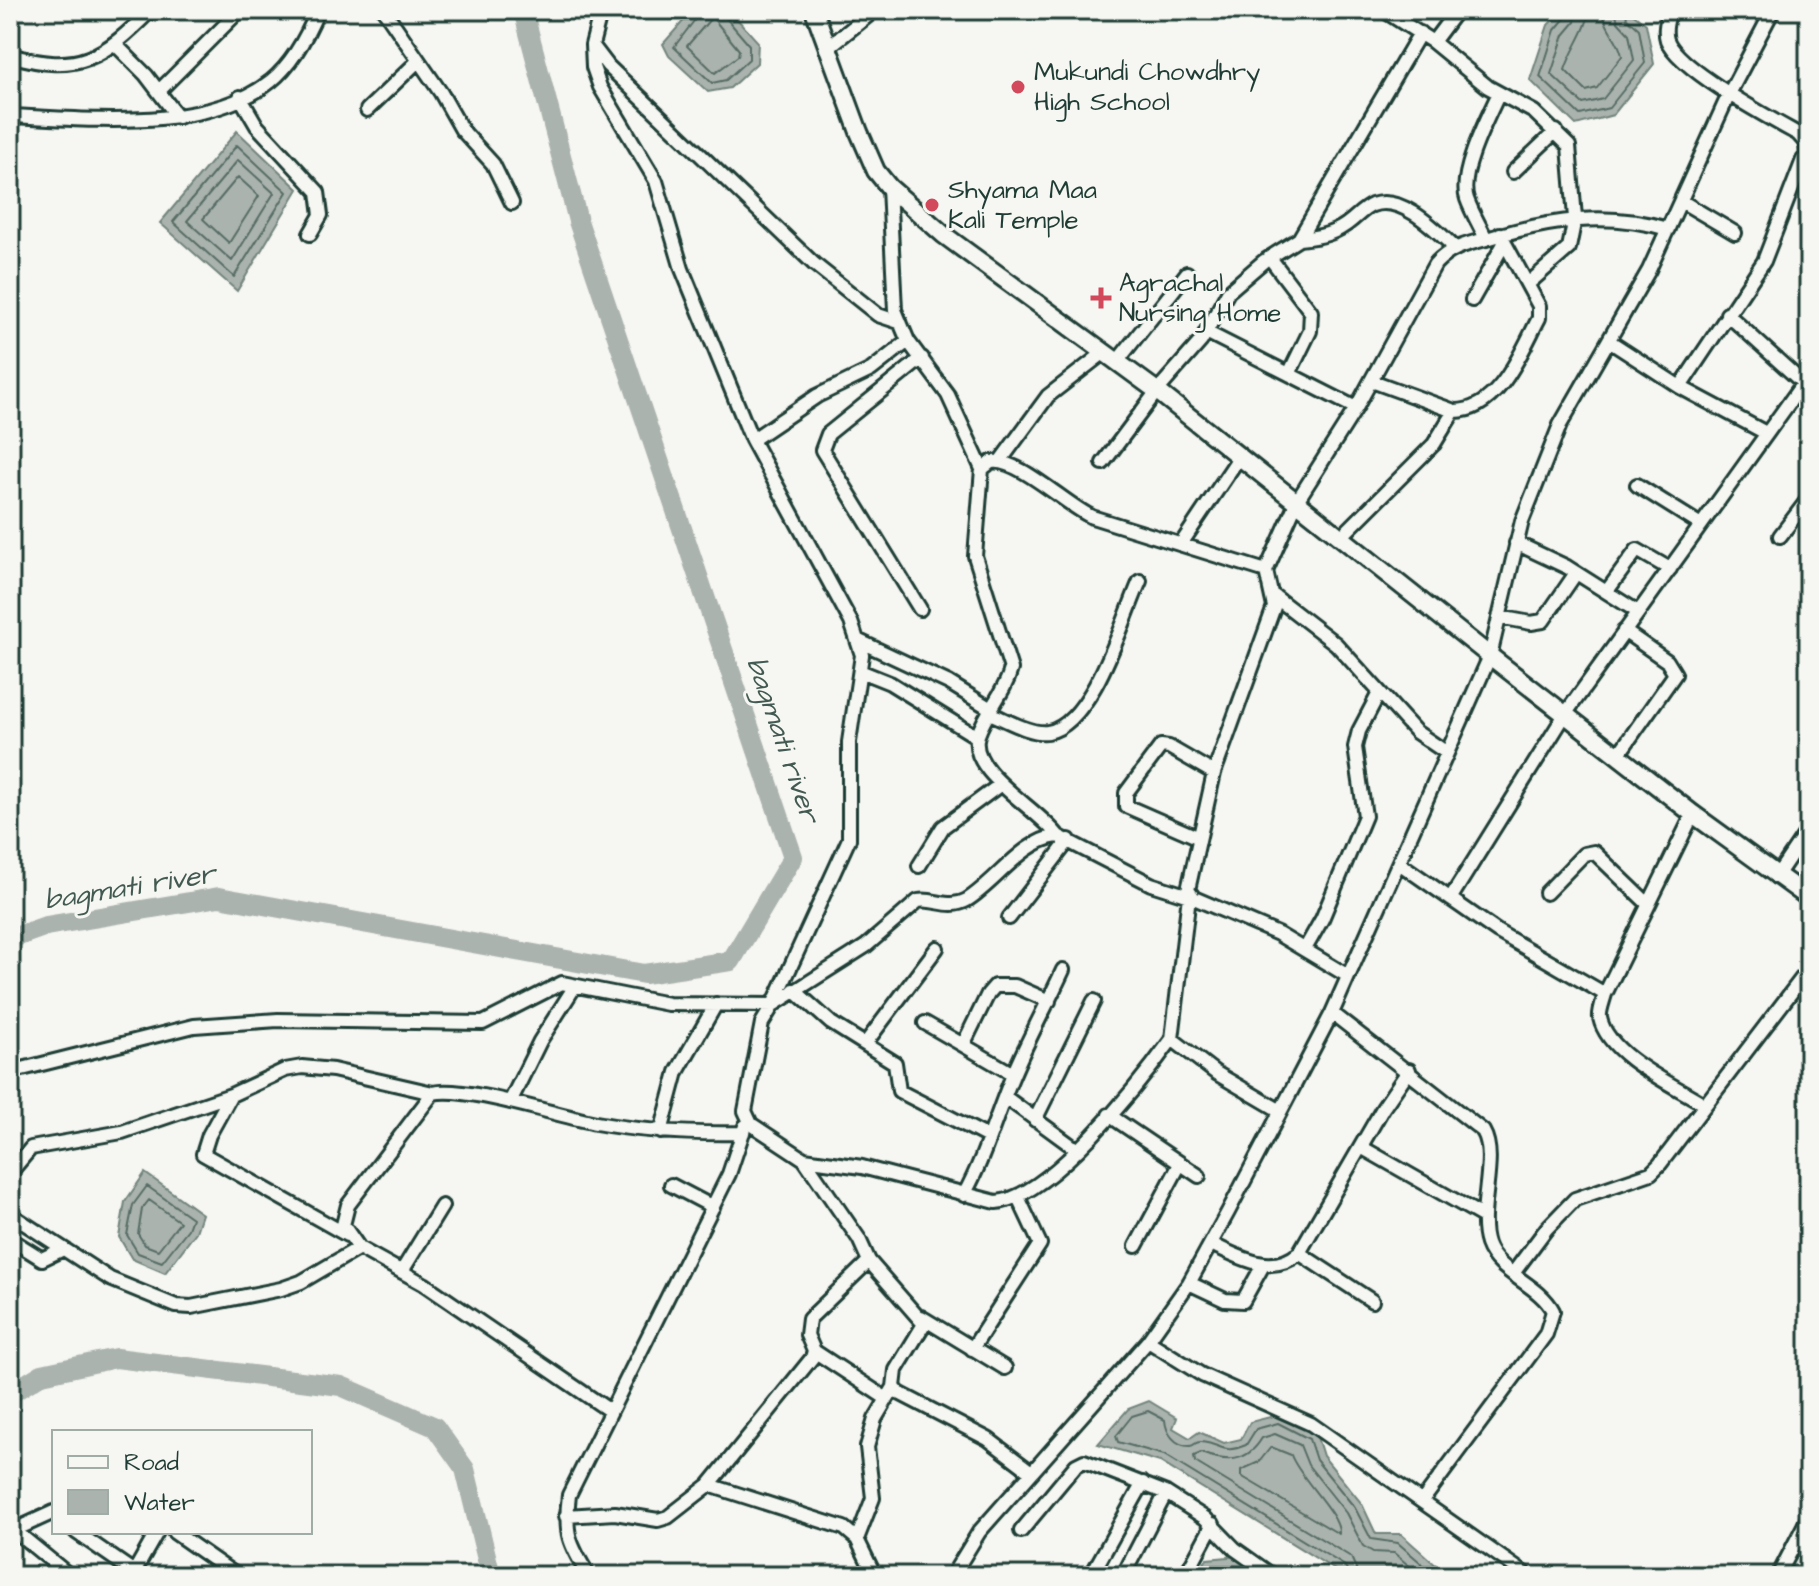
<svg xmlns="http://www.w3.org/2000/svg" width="1819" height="1586" font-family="'Architects Daughter',sans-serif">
	<rect width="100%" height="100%" fill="#f6f6f2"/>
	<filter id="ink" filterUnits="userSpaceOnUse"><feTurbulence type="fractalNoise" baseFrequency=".0125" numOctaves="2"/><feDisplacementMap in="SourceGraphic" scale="16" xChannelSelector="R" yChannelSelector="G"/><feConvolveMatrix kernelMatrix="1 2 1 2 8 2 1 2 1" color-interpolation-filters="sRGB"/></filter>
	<g filter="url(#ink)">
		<path fill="#e6e8e4" d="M 1809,1531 L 1809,1576 L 1786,1576 Z"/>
		<path fill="#aab3ae" stroke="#72847d" stroke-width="2" d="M 693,10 L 729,10 L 758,42 L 757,63 L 730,88 L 708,92 L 669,56 L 663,44 Z
			M 1562,10 L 1629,10 L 1646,24 L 1654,64 L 1613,115 L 1576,125 L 1530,80 L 1548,25 Z
			M 237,131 L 298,189 L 237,291 L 160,223 Z
			M 145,1173 L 202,1214 L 196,1232 L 165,1273 L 132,1259 L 119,1237 L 125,1202 Z
			M 1149,1401 L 1177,1418 L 1173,1428 L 1190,1438 L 1199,1432 L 1224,1443 L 1241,1439 L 1250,1422 L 1278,1415 L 1316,1434 L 1323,1456 L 1362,1504 L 1376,1534 L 1401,1534 L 1448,1576 L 1345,1576 L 1160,1462 L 1098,1444 L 1128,1409 Z
			M 1239,1556 L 1267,1576 L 1196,1576 L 1207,1559 Z"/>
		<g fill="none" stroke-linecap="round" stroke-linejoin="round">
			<path stroke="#576c65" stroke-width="2" d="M 699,10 L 697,17 L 674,47 L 712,83 L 726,80 L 749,59 L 749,45 L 726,18 L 724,10
				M 1567,10 L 1566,17 L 1555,30 L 1540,77 L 1580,115 L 1609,108 L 1645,63 L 1639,29 L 1627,18 L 1625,10
				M 1577,10 L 1575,22 L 1564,35 L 1551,74 L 1583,104 L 1603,99 L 1634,60 L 1629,34 L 1618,22 L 1615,10
				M 1589,10 C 1589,27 1571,50 1565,70 L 1586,91 L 1597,88 L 1622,56 C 1619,38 1604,29 1603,10
				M 712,17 L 739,50 L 738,56 L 715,73 L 687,46 Z
				M 237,145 L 287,192 L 234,277 L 173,222 Z
				M 238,160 L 274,193 L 232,261 L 187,221 Z
				M 238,177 L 259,196 L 229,243 L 203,219 Z
				M 147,1186 L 192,1218 L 188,1229 L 162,1262 L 138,1253 L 127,1235 L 133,1205 Z
				M 149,1200 L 180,1222 L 158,1250 L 145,1245 L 138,1234 L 142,1209 Z
				M 1271,1447 L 1291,1455 C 1299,1478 1341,1515 1339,1534 L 1241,1476 L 1241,1470 L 1259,1462 Z
				M 1349,1576 L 1345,1566 L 1164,1455 L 1118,1442 L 1116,1436 L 1132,1416 L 1148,1411 L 1165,1420 C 1166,1433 1175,1446 1190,1446 C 1196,1445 1195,1441 1202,1442 C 1222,1444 1222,1455 1246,1445 L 1256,1429 L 1278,1423 L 1309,1439 L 1316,1460 L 1355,1508 L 1371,1539 L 1398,1543 L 1436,1576
				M 1359,1576 L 1351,1557 L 1195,1462 L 1194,1456 L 1201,1453 C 1227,1463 1247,1463 1262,1438 L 1275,1434 L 1300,1445 L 1308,1465 L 1346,1513 L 1363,1546 L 1373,1552 L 1394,1553 L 1421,1576"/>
			<path stroke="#aab3ae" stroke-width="20" d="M 10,939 L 46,926 L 219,897 L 644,974 L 731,961 L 793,857 L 578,221 L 523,10
				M 10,1394 L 42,1374 L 116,1358 L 341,1386 L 435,1427 L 465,1469 L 491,1576"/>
			<defs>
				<path id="minor" d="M 384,10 L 441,93 L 462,130 L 493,164 L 512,203
					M 601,10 L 592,45 L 608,66 L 814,264 L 878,315 L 899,322
					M 1383,10 L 1433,42 L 1488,87 L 1534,112 L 1569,146 L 1575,218 L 1569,248 L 1529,283
					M 1670,10 C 1667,20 1664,30 1667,40 C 1678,69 1769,118 1798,134 L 1806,143 L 1808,155
					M 1433,42 L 1457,10
					M 115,44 L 146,75 L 178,117
					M 826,49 L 875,10
					M 10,55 C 79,75 103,58 151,10
					M 160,90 L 240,10
					M 240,97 L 257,126 L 318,192 L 321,215 L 310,234
					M 367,110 L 418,61
					M 10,116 C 88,119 206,133 271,81 C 292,64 308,34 318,10
					M 1513,172 L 1556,131
					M 889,187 L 895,310 L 908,341 L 948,395 L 982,469 L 975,556 L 1011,669 C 1005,693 986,711 978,735 C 966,771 1038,808 1058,836
					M 1681,201 L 1735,233
					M 1299,239 C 1320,237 1336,234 1352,220 C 1358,215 1365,208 1372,205 C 1402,194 1436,230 1454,247
					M 1486,239 C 1480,226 1472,213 1467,199 C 1458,174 1488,117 1499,93
					M 1270,258 L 1311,312 L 1310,331 L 1289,374
					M 1472,300 L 1505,242
					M 1727,314 L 1803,383
					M 1206,332 L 1356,408
					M 1609,341 L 1680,387 L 1766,433
					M 1116,363 L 1187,273
					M 1372,381 L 1454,411 C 1499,412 1522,350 1539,318 L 1539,306 L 1500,234
					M 1680,387 L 1764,261 L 1803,160 L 1809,155
					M 752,440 L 817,396 L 871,370 L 908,341
					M 1001,460 L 1048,396 L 1102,354
					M 1103,463 L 1157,391 L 1201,341 L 1228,292 L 1264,261 L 1299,239 L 1420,33
					M 982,469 L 991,462 C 1017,457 1066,505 1092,517 L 1266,571
					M 1637,485 L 1701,525
					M 1342,536 L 1434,444 L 1454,411
					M 1780,536 L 1809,498
					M 1516,543 L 1567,567 L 1638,612
					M 1181,544 L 1240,456
					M 1607,591 L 1637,550 L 1670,569
					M 1274,596 L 1336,644 L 1416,732 L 1447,753
					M 920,609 L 822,450 L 828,434 L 922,358
					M 1499,617 L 1531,623 L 1543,621 L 1576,573
					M 859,641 L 949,683 L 991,709
					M 860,671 L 890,683 L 977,737
					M 989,713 C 1005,719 1031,735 1048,732 C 1093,724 1123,619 1140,581
					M 1618,755 L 1675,674 L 1667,661 L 1624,631
					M 1693,814 L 1605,994 C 1603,1002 1599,1011 1600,1018 C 1608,1056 1674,1085 1704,1104
					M 1197,837 L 1126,806 L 1126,793 L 1161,746 L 1169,747 L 1214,773
					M 1399,863 L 1498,932 L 1605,994
					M 919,866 L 943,827 L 1001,784
					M 1776,877 L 1809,828
					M 1546,893 L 1584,854 L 1594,852 L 1647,903
					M 1450,899 L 1566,713 L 1809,375
					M 1009,918 L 1069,840
					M 1305,949 L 1322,919 L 1365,816 L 1355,747 L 1359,731 L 1379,693
					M 1348,976 L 1278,934 L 1194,898 L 1188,890 L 1214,773 L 1274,607 L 1266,571 L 1297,501 L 1356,408 L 1435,264 C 1451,247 1467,244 1490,238 C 1550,220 1607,211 1668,229
					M 794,990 L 831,1023 L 895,1063 L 899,1091 L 988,1137
					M 1332,1013 L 1483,1131 C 1499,1158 1476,1211 1487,1244 C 1497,1273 1539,1284 1553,1311 L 1546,1334 L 1423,1500
					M 925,1023 L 1013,1074
					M 1172,1039 C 1141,1082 1049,1199 996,1202 L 862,1167 L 804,1159 L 751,1124 L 745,1111 L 762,1023 L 773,1005 L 866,946 L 918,901 C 935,898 949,910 967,900 C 996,882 1023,840 1058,836 L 1151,884 L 1189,896 L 1172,1039 L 1216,1073 L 1279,1110
					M 865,1044 L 937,948
					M 963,1045 L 988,994 L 995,986 L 1015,986 L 1049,1001
					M 10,1072 L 194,1026 L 278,1020 L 483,1023 L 562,983 L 668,1004 L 773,1005 L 849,839 L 849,742 L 862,655 L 851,622 L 752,440 L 682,269 L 656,181 L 600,87 L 593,67 L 592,45
					M 231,1095 L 209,1135 L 203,1154 L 347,1235
					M 1005,1097 L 1076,1149
					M 510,1102 L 540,1041 L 575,986
					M 1109,1115 L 1199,1176
					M 1035,1120 L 1094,1001
					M 661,1132 L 677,1072 L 716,1004
					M 1361,1147 L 1484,1217
					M 804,1159 L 859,1239 L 869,1261 L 924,1324 L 896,1370 L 894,1387 L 899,1393 L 988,1439 L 1030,1471
					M 10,1173 L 31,1148 L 122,1132 L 231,1095 L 285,1070 L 302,1067 L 333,1070 L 433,1093
					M 671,1185 L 713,1207
					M 964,1195 C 985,1157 996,1115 1013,1075 C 1028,1039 1047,1005 1063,970
					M 10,1214 L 110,1279 L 176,1306 L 191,1307 L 281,1289 L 301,1282 L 359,1248 L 424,1284 L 610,1411
					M 10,1239 L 42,1259 L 61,1250
					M 1211,1244 C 1240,1257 1271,1277 1299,1253 L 1383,1108 L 1409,1070
					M 1136,1246 L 1180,1164
					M 359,1248 L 343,1225 L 348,1205 L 433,1093 C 464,1085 559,1116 596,1123 C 645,1132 693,1134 743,1133
					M 1299,1253 L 1372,1301
					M 402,1271 L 442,1206
					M 1514,1272 L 1547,1228 L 1575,1199 L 1651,1173 L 1660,1164 L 1809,969
					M 1189,1283 L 1225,1300 L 1243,1301 L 1262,1267
					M 921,1317 L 1005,1368
					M 1148,1341 L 1202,1375 L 1311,1424 L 1528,1576
					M 972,1349 L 1040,1244 L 1018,1197
					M 814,1351 L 887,1399
					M 709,1485 L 844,1528 L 857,1539 L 875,1576
					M 566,1516 L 615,1513 L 658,1520 L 668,1517 L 709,1485 L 812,1358 L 814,1351 L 807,1335 L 809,1319 L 869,1261
					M 15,1531 L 70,1576
					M 1021,1531 L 1076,1465 L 1084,1461 L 1166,1493 L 1205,1518 L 1235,1549 L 1273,1576
					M 10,1532 L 54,1512
					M 76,1532 L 134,1572
					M 174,1532 L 237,1576
					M 857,1539 L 873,1498 L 867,1447 L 875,1419 L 894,1387
					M 1092,1574 L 1143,1483
					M 132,1576 L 157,1532
					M 589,1576 C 569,1544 564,1533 569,1495 L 729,1174 L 745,1126
					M 952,1576 L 979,1532 L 1148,1341 L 1189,1283 L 1228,1212 L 1332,1013 L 1490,656 L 1522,521 L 1560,425 L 1649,270 L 1730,92 L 1773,10
					M 1123,1576 L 1166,1493
					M 1185,1576 L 1213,1524
					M 1778,1576 L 1809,1516"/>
				<path id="major" d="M 814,10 L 859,132 L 876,171 L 889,187 L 944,235 L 1157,391 L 1490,656 L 1693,814 L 1809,898"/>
			</defs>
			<use href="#minor" stroke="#1f3d34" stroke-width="18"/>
			<use href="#major" stroke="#1f3d34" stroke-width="22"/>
			<use href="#minor" stroke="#f6f6f2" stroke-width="12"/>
			<use href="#major" stroke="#f6f6f2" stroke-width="16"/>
		</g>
	</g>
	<g fill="#d1495b" stroke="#f6f6f2" stroke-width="3">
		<circle cx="1018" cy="87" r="8"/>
		<circle cx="932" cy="205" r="8"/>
		<path d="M1097 286h8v8h8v8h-8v8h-8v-8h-8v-8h8z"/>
	</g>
	<g text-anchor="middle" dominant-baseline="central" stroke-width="6" stroke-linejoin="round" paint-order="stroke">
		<g font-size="26" fill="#1f3d34" stroke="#f6f6f2" text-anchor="start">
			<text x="1034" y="72">Mukundi Chowdhry<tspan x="1034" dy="30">High School</tspan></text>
			<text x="948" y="190">Shyama Maa<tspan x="948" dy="30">Kali Temple</tspan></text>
			<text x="1119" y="283">Agrachal<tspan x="1119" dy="30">Nursing Home</tspan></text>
		</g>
		<g font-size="28" font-style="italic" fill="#425a52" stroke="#f6f6f2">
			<text transform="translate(783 740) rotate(71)">bagmati river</text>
			<text transform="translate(130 887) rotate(-9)">bagmati river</text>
		</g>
	</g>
	<rect width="1819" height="1586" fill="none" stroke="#f6f6f2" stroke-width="40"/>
	<rect x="20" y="20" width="1779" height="1546" fill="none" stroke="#1f3d34" stroke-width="3" filter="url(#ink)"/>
	<rect x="52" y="1430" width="260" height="104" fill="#f6f6f2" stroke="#a0aca6" stroke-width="2"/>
	<rect x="68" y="1456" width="40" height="12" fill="#f6f6f2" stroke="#a0aca6" stroke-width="2"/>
	<text x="124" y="1470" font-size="24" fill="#1f3d34">Road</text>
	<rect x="68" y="1490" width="40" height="24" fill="#aab3ae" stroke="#a0aca6" stroke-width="2"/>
	<text x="124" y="1510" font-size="24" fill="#1f3d34">Water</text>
</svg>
